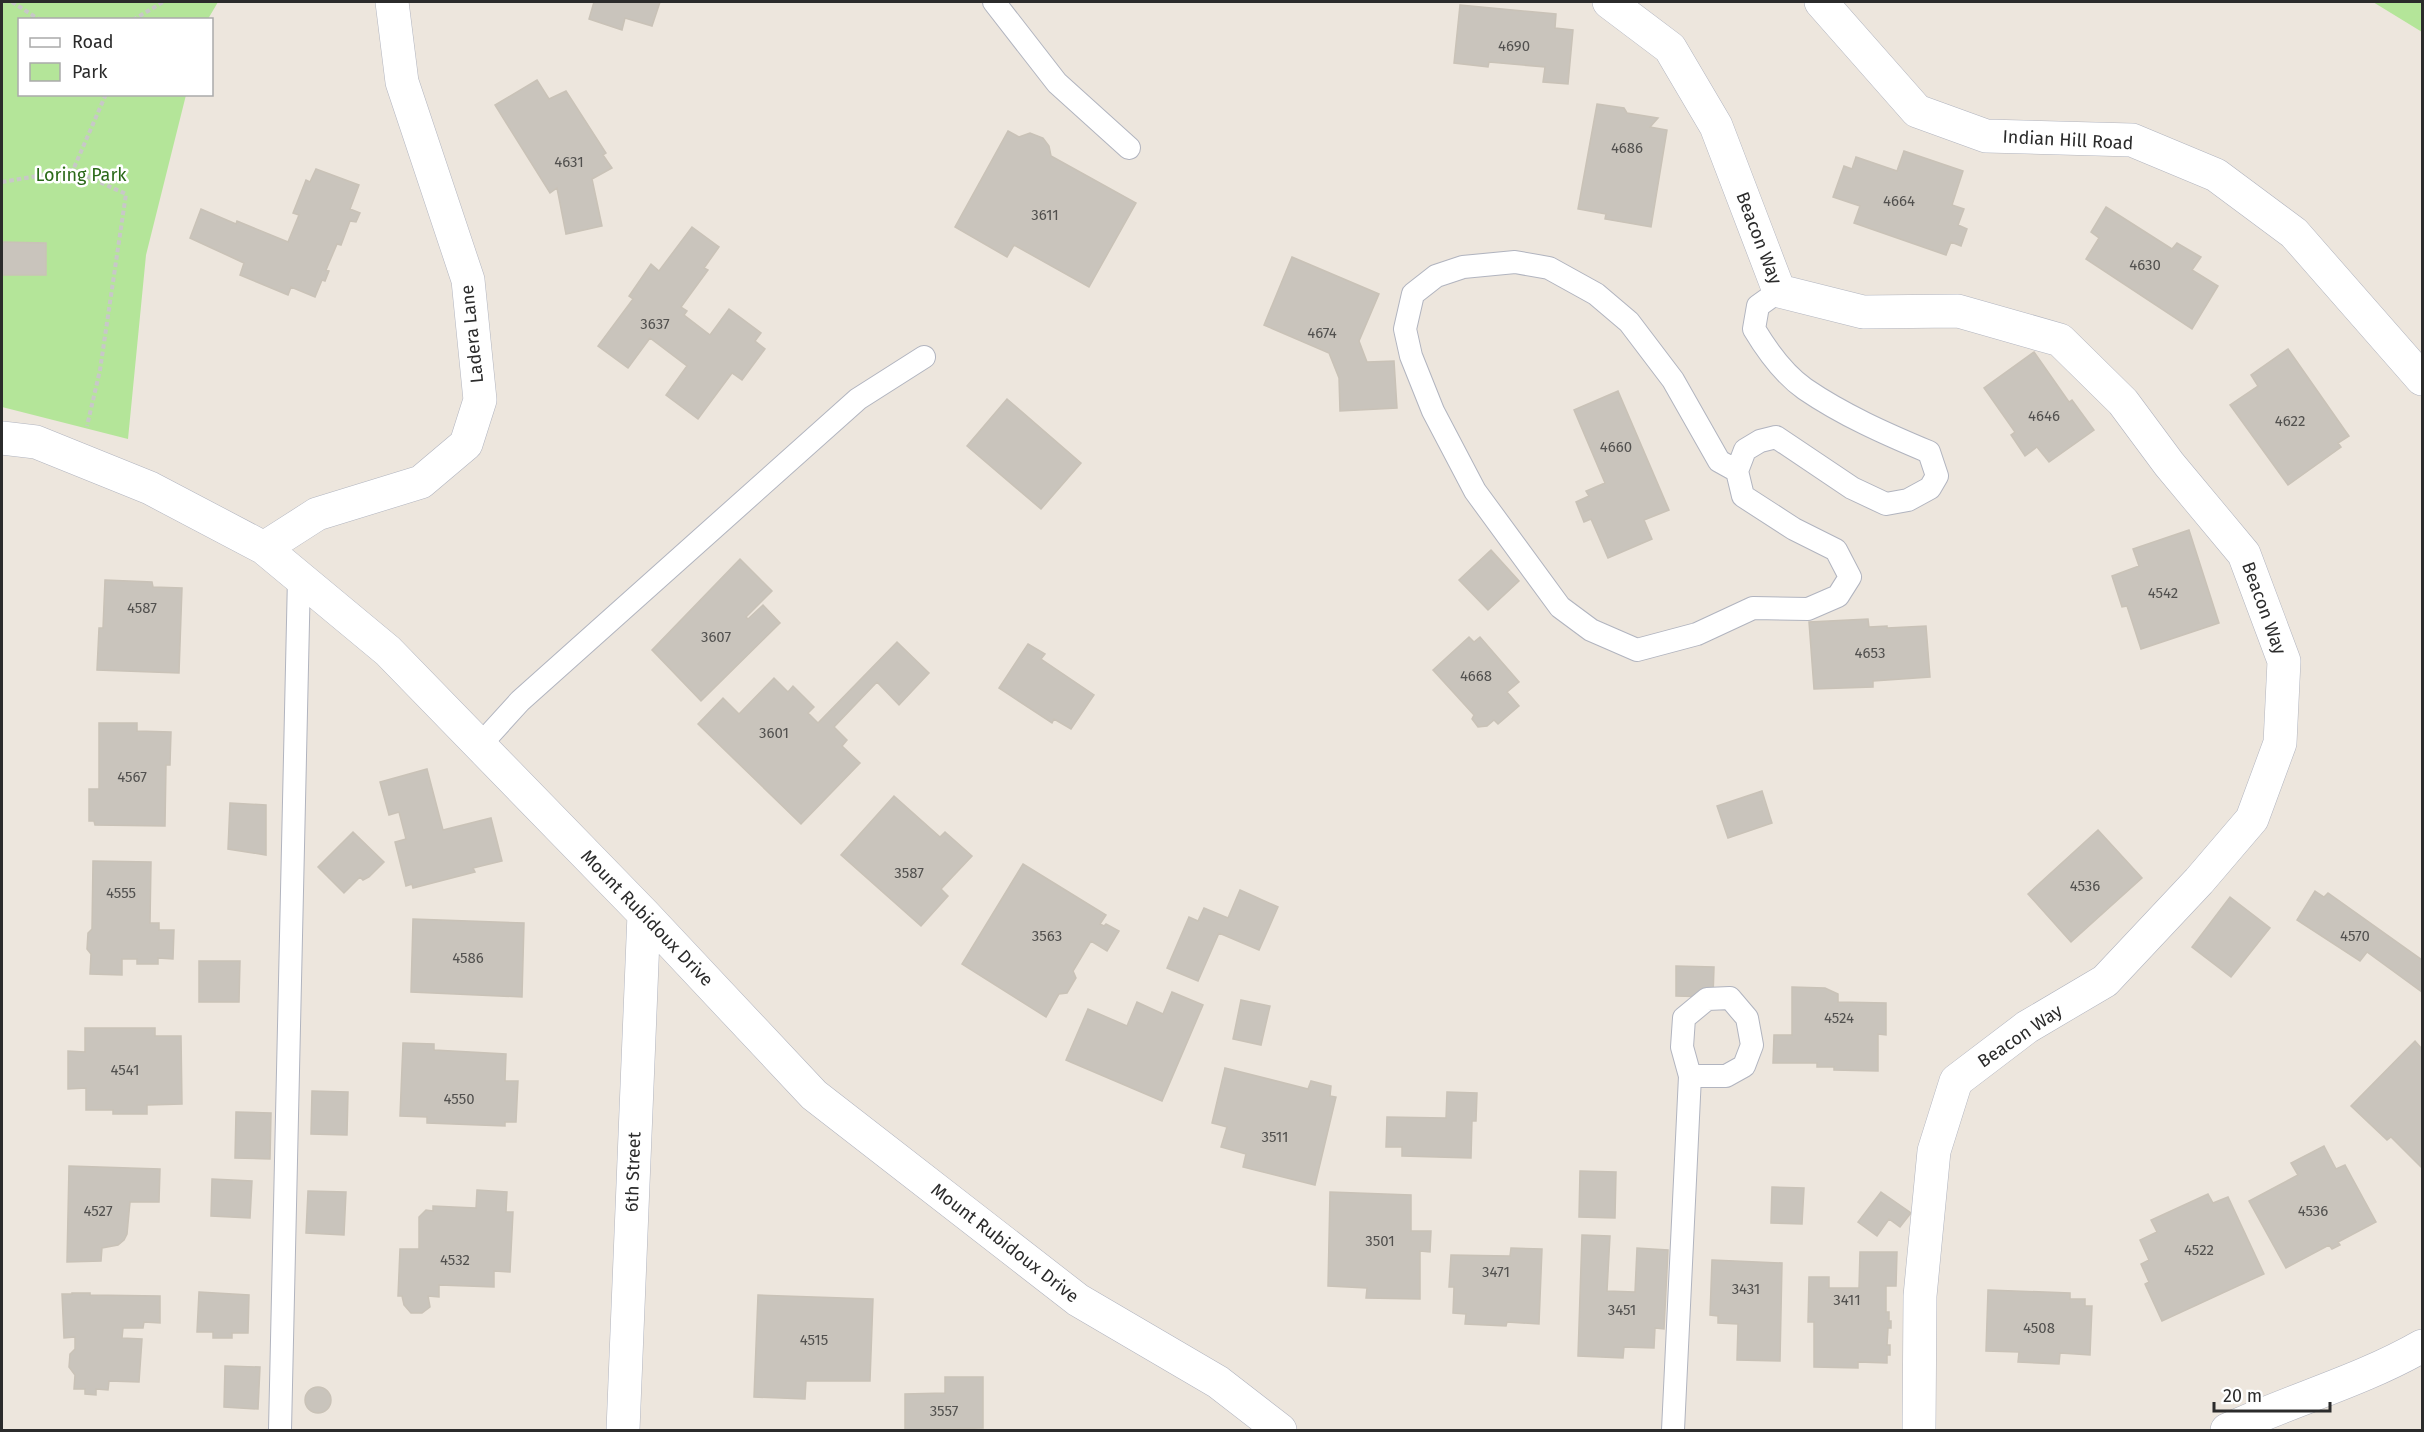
<svg xmlns="http://www.w3.org/2000/svg" width="2424" height="1432" font-family="'Fira Sans',sans-serif">
	<rect width="100%" height="100%" fill="#ede6dd"/>
	<path fill="#b4e599" d="M 2,2 L 218,2 L 208,19 L 20,20 L 20,94 L 186,95 L 146,255 L 128,439 L 2,407 Z
		M 2373,2 L 2422,2 L 2422,32 Z"/>
	<path fill="#c9c4bc" stroke="#c9c2b7" stroke-width="1.5" d="M 591,2 L 660,2 L 652,26 L 625,18 L 622,30 L 589,19 L 594,2 Z
		M 1460,5 L 1556,14 L 1555,28 L 1573,30 L 1568,84 L 1543,82 L 1545,67 L 1489,62 L 1488,67 L 1454,63 Z
		M 537,80 L 549,99 L 566,91 L 606,153 L 603,155 L 612,168 L 592,179 L 602,226 L 566,234 L 557,188 L 550,193 L 495,105 Z
		M 1597,104 L 1624,108 L 1627,113 L 1658,118 L 1650,127 L 1667,130 L 1651,227 L 1605,219 L 1606,214 L 1578,209 Z
		M 1008,131 L 1019,137 L 1030,133 L 1043,138 L 1049,146 L 1051,156 L 1136,203 L 1089,287 L 1014,245 L 1007,257 L 955,227 Z
		M 1904,151 L 1963,171 L 1952,205 L 1964,209 L 1958,225 L 1967,229 L 1961,246 L 1951,242 L 1946,255 L 1854,223 L 1860,206 L 1833,197 L 1844,166 L 1852,169 L 1856,157 L 1897,171 Z
		M 316,169 L 359,185 L 350,209 L 360,213 L 356,222 L 350,221 L 341,245 L 337,244 L 326,270 L 329,271 L 325,281 L 322,280 L 315,297 L 291,287 L 288,295 L 240,275 L 244,263 L 190,238 L 201,209 L 236,224 L 237,221 L 288,242 L 299,215 L 293,213 L 306,180 L 310,182 Z
		M 2106,207 L 2172,249 L 2177,243 L 2201,257 L 2192,270 L 2218,286 L 2192,329 L 2086,259 L 2099,238 L 2091,232 Z
		M 692,227 L 719,247 L 704,268 L 708,270 L 681,307 L 687,311 L 684,315 L 710,335 L 729,309 L 761,333 L 755,341 L 765,349 L 742,380 L 732,373 L 698,419 L 666,395 L 687,366 L 650,338 L 628,368 L 598,346 L 633,299 L 629,296 L 651,264 L 659,271 Z
		M 2,242 L 46,243 L 46,275 L 2,275 Z
		M 1292,257 L 1379,294 L 1359,341 L 1367,362 L 1394,361 L 1397,408 L 1340,411 L 1339,378 L 1329,353 L 1264,325 Z
		M 2288,349 L 2349,436 L 2338,443 L 2341,447 L 2288,485 L 2230,405 L 2258,386 L 2251,375 Z
		M 2034,352 L 2069,402 L 2072,400 L 2094,430 L 2049,462 L 2037,447 L 2025,456 L 2011,435 L 2015,432 L 1984,388 Z
		M 1618,391 L 1669,510 L 1644,520 L 1652,539 L 1608,558 L 1591,519 L 1584,522 L 1576,502 L 1589,496 L 1586,491 L 1605,483 L 1574,410 Z
		M 1007,399 L 1081,463 L 1041,509 L 967,446 Z
		M 2189,530 L 2219,623 L 2141,649 L 2127,606 L 2122,607 L 2112,576 L 2139,566 L 2133,549 Z
		M 1491,550 L 1519,581 L 1488,610 L 1459,580 Z
		M 740,559 L 772,591 L 746,617 L 748,619 L 763,605 L 780,623 L 701,701 L 652,650 Z
		M 105,580 L 152,582 L 153,587 L 182,588 L 179,673 L 97,670 L 99,628 L 103,628 Z
		M 1868,619 L 1869,627 L 1887,626 L 1887,628 L 1926,626 L 1930,677 L 1873,681 L 1873,687 L 1814,689 L 1809,622 Z
		M 1469,637 L 1474,642 L 1480,637 L 1519,682 L 1507,692 L 1519,706 L 1498,724 L 1494,720 L 1487,726 L 1478,727 L 1472,719 L 1474,715 L 1433,670 Z
		M 897,642 L 929,673 L 899,705 L 877,682 L 834,727 L 847,740 L 842,746 L 860,763 L 801,824 L 698,724 L 723,698 L 739,714 L 774,678 L 788,692 L 793,686 L 814,707 L 808,713 L 818,723 Z
		M 1028,644 L 1045,654 L 1041,659 L 1094,695 L 1071,729 L 1054,719 L 1052,723 L 999,688 Z
		M 99,723 L 137,723 L 137,731 L 171,732 L 170,765 L 166,765 L 165,826 L 95,825 L 94,821 L 89,821 L 89,789 L 99,789 Z
		M 427,769 L 443,830 L 491,818 L 502,861 L 473,868 L 475,872 L 413,888 L 412,884 L 406,886 L 395,842 L 406,839 L 399,812 L 389,815 L 380,782 Z
		M 1762,791 L 1772,823 L 1728,838 L 1717,806 Z
		M 894,796 L 940,837 L 945,832 L 972,856 L 941,889 L 948,896 L 921,926 L 841,855 Z
		M 230,803 L 266,805 L 266,855 L 228,849 Z
		M 2098,830 L 2142,878 L 2071,942 L 2028,894 Z
		M 353,832 L 384,862 L 369,877 L 363,880 L 360,877 L 344,893 L 318,867 Z
		M 93,861 L 151,862 L 150,923 L 159,923 L 159,930 L 174,930 L 173,959 L 158,958 L 158,964 L 137,964 L 137,959 L 122,959 L 122,975 L 90,974 L 91,954 L 87,949 L 88,933 L 92,929 Z
		M 1023,864 L 1106,915 L 1100,924 L 1104,926 L 1106,924 L 1119,931 L 1107,951 L 1091,941 L 1073,971 L 1076,978 L 1067,993 L 1059,994 L 1046,1017 L 962,964 Z
		M 1240,890 L 1278,907 L 1259,950 L 1219,933 L 1198,981 L 1167,968 L 1189,917 L 1198,921 L 1204,908 L 1228,918 Z
		M 2315,891 L 2324,897 L 2328,893 L 2422,960 L 2422,992 L 2367,952 L 2360,961 L 2297,920 Z
		M 2230,897 L 2270,928 L 2231,977 L 2192,947 Z
		M 413,919 L 524,923 L 522,997 L 411,992 Z
		M 199,961 L 240,961 L 239,1002 L 199,1002 Z
		M 1676,966 L 1714,967 L 1713,997 L 1676,996 Z
		M 1792,987 L 1825,988 L 1838,994 L 1838,1002 L 1886,1003 L 1886,1035 L 1878,1034 L 1878,1071 L 1834,1070 L 1834,1067 L 1817,1067 L 1817,1063 L 1773,1063 L 1774,1035 L 1792,1035 Z
		M 1172,992 L 1203,1005 L 1162,1101 L 1066,1060 L 1088,1009 L 1127,1026 L 1137,1002 L 1163,1014 Z
		M 1241,1000 L 1270,1006 L 1261,1045 L 1233,1039 Z
		M 85,1028 L 155,1028 L 155,1036 L 181,1036 L 182,1104 L 147,1105 L 147,1114 L 113,1114 L 113,1110 L 86,1110 L 86,1088 L 68,1089 L 68,1051 L 85,1052 Z
		M 2415,1041 L 2422,1049 L 2422,1168 L 2391,1137 L 2387,1140 L 2351,1106 Z
		M 403,1043 L 434,1044 L 434,1050 L 506,1054 L 505,1081 L 518,1081 L 516,1122 L 505,1122 L 505,1126 L 427,1123 L 427,1117 L 400,1116 Z
		M 1225,1068 L 1308,1089 L 1311,1081 L 1331,1086 L 1330,1096 L 1336,1097 L 1315,1185 L 1243,1167 L 1246,1154 L 1221,1147 L 1227,1127 L 1212,1123 Z
		M 312,1091 L 348,1092 L 347,1135 L 311,1134 Z
		M 1447,1092 L 1477,1093 L 1476,1121 L 1472,1121 L 1471,1158 L 1402,1156 L 1402,1147 L 1386,1147 L 1387,1117 L 1446,1118 Z
		M 236,1112 L 271,1113 L 270,1159 L 235,1158 Z
		M 2324,1146 L 2336,1169 L 2345,1165 L 2376,1222 L 2338,1242 L 2340,1245 L 2332,1249 L 2329,1245 L 2286,1268 L 2249,1201 L 2298,1175 L 2291,1163 Z
		M 69,1166 L 160,1169 L 159,1202 L 130,1202 L 127,1234 L 124,1240 L 118,1245 L 102,1248 L 101,1261 L 67,1262 Z
		M 1580,1171 L 1616,1172 L 1615,1218 L 1579,1217 Z
		M 212,1179 L 252,1181 L 250,1218 L 211,1216 Z
		M 1772,1187 L 1804,1188 L 1802,1224 L 1771,1223 Z
		M 477,1190 L 507,1192 L 506,1212 L 513,1212 L 510,1272 L 494,1271 L 494,1287 L 439,1285 L 439,1297 L 428,1296 L 430,1307 L 422,1313 L 411,1313 L 404,1305 L 402,1296 L 398,1296 L 400,1249 L 419,1249 L 419,1217 L 426,1210 L 433,1211 L 433,1206 L 476,1208 Z
		M 308,1191 L 346,1192 L 344,1235 L 306,1233 Z
		M 1330,1192 L 1411,1195 L 1411,1231 L 1431,1231 L 1430,1252 L 1420,1251 L 1420,1299 L 1366,1298 L 1367,1288 L 1328,1286 Z
		M 1881,1192 L 1911,1213 L 1900,1227 L 1889,1219 L 1877,1236 L 1858,1222 Z
		M 2208,1194 L 2213,1203 L 2228,1197 L 2264,1274 L 2162,1321 L 2145,1284 L 2149,1282 L 2141,1264 L 2149,1260 L 2140,1240 L 2157,1232 L 2151,1220 Z
		M 1582,1235 L 1610,1236 L 1607,1291 L 1635,1292 L 1637,1248 L 1668,1250 L 1664,1329 L 1655,1328 L 1654,1348 L 1624,1347 L 1623,1358 L 1578,1356 Z
		M 1511,1248 L 1542,1249 L 1539,1324 L 1507,1322 L 1506,1326 L 1465,1324 L 1466,1314 L 1453,1313 L 1454,1287 L 1449,1287 L 1451,1255 L 1510,1256 Z
		M 1860,1252 L 1897,1252 L 1896,1286 L 1886,1286 L 1886,1312 L 1889,1312 L 1889,1321 L 1891,1321 L 1891,1328 L 1888,1328 L 1887,1345 L 1890,1345 L 1890,1355 L 1887,1355 L 1887,1363 L 1858,1362 L 1858,1368 L 1814,1367 L 1814,1322 L 1808,1322 L 1809,1277 L 1829,1277 L 1829,1288 L 1859,1288 Z
		M 1712,1260 L 1782,1263 L 1780,1361 L 1737,1360 L 1738,1324 L 1718,1323 L 1718,1316 L 1710,1315 Z
		M 1988,1290 L 2070,1293 L 2070,1299 L 2085,1299 L 2085,1306 L 2092,1306 L 2090,1355 L 2060,1353 L 2059,1364 L 2018,1362 L 2019,1352 L 1986,1351 Z
		M 199,1292 L 249,1295 L 248,1333 L 232,1333 L 232,1338 L 213,1338 L 213,1332 L 197,1332 Z
		M 72,1293 L 90,1293 L 90,1295 L 160,1296 L 160,1323 L 144,1322 L 143,1328 L 123,1328 L 122,1338 L 142,1339 L 139,1382 L 109,1381 L 108,1390 L 96,1389 L 96,1395 L 85,1394 L 85,1389 L 74,1389 L 75,1375 L 69,1367 L 70,1354 L 75,1349 L 75,1337 L 64,1338 L 62,1294 L 72,1294 Z
		M 758,1295 L 873,1299 L 870,1381 L 806,1381 L 805,1399 L 754,1397 Z
		M 225,1366 L 260,1367 L 258,1409 L 224,1407 Z
		M 945,1377 L 983,1377 L 983,1428 L 905,1430 L 905,1394 L 945,1393 Z
		M305 1400a13 13 0 1 1 26 0a13 13 0 1 1-26 0Z"/>
	<g fill="none" stroke-linecap="round" stroke-linejoin="round">
		<defs>
			<path id="lane" d="M 994,2 L 1057,83 L 1129,148
				M 1737,471 L 1719,461 L 1673,380 L 1629,322 L 1596,294 L 1549,268 L 1515,262 L 1463,267 L 1436,276 L 1413,294 L 1405,329 L 1411,356 L 1433,411 L 1475,491 L 1560,607 L 1591,630 L 1637,650 L 1697,634 L 1753,608 L 1808,609 L 1838,596 L 1850,577 L 1836,550 L 1794,529 L 1743,496 L 1737,471 L 1745,450 L 1760,441 L 1776,437 L 1852,488 L 1886,504 L 1908,500 L 1930,488 L 1937,476 L 1929,452 C 1886,434 1843,415 1805,389 C 1785,375 1766,349 1754,329 L 1758,306 L 1779,291
				M 481,744 L 520,701 L 858,399 L 924,357
				M 280,1430 L 299,577
				M 1673,1430 L 1690,1076 L 1682,1047 L 1684,1018 L 1707,999 L 1730,998 L 1747,1018 L 1752,1045 L 1744,1066 L 1726,1076 L 1690,1076"/>
			<path id="street" d="M 1609,2 L 1670,48 L 1716,126 L 1779,291 L 1863,312 L 1958,311 L 2060,340 L 2123,402 L 2169,464 L 2244,554 L 2284,661 L 2280,743 L 2252,819 L 2199,881 L 2105,981 L 2027,1027 L 1956,1081 L 1934,1151 L 1920,1296 L 1919,1430
				M 1821,2 L 1917,111 L 1986,136 L 2132,140 L 2216,175 L 2294,233 L 2422,379
				M 2,438 L 36,442 L 150,488 L 264,548 L 388,651 L 644,914 L 814,1095 L 1078,1300 L 1218,1382 L 1280,1430
				M 264,548 L 317,514 L 421,482 L 466,444 L 480,400 L 468,280 L 402,82 L 392,2
				M 623,1430 L 644,914
				M 2227,1430 C 2291,1400 2361,1381 2422,1346"/>
		</defs>
		<use href="#lane" stroke="#b1b4bf" stroke-width="24"/>
		<use href="#street" stroke="#b1b4bf" stroke-width="34"/>
		<path stroke="#c8c8c8" stroke-width="4" stroke-dasharray="4.5 3" stroke-linecap="butt" d="M 12,2 L 40,20
			M 133,20 L 163,2
			M 73,170 L 126,194 L 100,370 L 87,426
			M 2,182 L 73,170 L 106,94"/>
		<use href="#lane" stroke="#fff" stroke-width="22"/>
		<use href="#street" stroke="#fff" stroke-width="33"/>
	</g>
	<g text-anchor="middle" dominant-baseline="central" stroke-width="5" stroke-linejoin="round" paint-order="stroke">
		<g font-size="15" fill="#52514f">
			<text x="1514" y="46">4690</text>
			<text x="1627" y="148">4686</text>
			<text x="569" y="162">4631</text>
			<text x="1899" y="201">4664</text>
			<text x="1045" y="215">3611</text>
			<text x="2145" y="265">4630</text>
			<text x="655" y="324">3637</text>
			<text x="1322" y="333">4674</text>
			<text x="2044" y="416">4646</text>
			<text x="2290" y="421">4622</text>
			<text x="1616" y="447">4660</text>
			<text x="2163" y="593">4542</text>
			<text x="142" y="608">4587</text>
			<text x="716" y="637">3607</text>
			<text x="1870" y="653">4653</text>
			<text x="1476" y="676">4668</text>
			<text x="774" y="733">3601</text>
			<text x="132" y="777">4567</text>
			<text x="909" y="873">3587</text>
			<text x="2085" y="886">4536</text>
			<text x="121" y="893">4555</text>
			<text x="1047" y="936">3563</text>
			<text x="2355" y="936">4570</text>
			<text x="468" y="958">4586</text>
			<text x="1839" y="1018">4524</text>
			<text x="125" y="1070">4541</text>
			<text x="459" y="1099">4550</text>
			<text x="1275" y="1137">3511</text>
			<text x="98" y="1211">4527</text>
			<text x="2313" y="1211">4536</text>
			<text x="1380" y="1241">3501</text>
			<text x="2199" y="1250">4522</text>
			<text x="455" y="1260">4532</text>
			<text x="1496" y="1272">3471</text>
			<text x="1746" y="1289">3431</text>
			<text x="1847" y="1300">3411</text>
			<text x="1622" y="1310">3451</text>
			<text x="2039" y="1328">4508</text>
			<text x="814" y="1340">4515</text>
			<text x="944" y="1411">3557</text>
		</g>
		<g font-size="18" fill="#2b2b2b" stroke="#fff">
			<text transform="translate(2068 140) rotate(3)">Indian Hill Road</text>
			<text transform="translate(1759 238) rotate(69)">Beacon Way</text>
			<text transform="translate(472 334) rotate(-96)">Ladera Lane</text>
			<text transform="translate(2264 608) rotate(70)">Beacon Way</text>
			<text transform="translate(647 918) rotate(46)">Mount Rubidoux Drive</text>
			<text transform="translate(2020 1036) rotate(-34)">Beacon Way</text>
			<text transform="translate(633 1172) rotate(-88)">6th Street</text>
			<text transform="translate(1005 1243) rotate(38)">Mount Rubidoux Drive</text>
		</g>
		<g font-size="18" fill="#2b6a19" stroke="#fff">
			<text x="81" y="175">Loring Park</text>
		</g>
	</g>
	<rect width="2424" height="1432" fill="none" stroke="#2b2b2b" stroke-width="6"/>
	<rect x="18" y="18" width="195" height="78" fill="#ffffff" stroke="#aaaaaa" stroke-width="1.5"/>
	<rect x="30" y="38" width="30" height="9" fill="#ffffff" stroke="#aaaaaa" stroke-width="1.5"/>
	<text x="72" y="48" font-size="18" fill="#2b2b2b">Road</text>
	<rect x="30" y="63" width="30" height="18" fill="#b4e599" stroke="#aaaaaa" stroke-width="1.5"/>
	<text x="72" y="78" font-size="18" fill="#2b2b2b">Park</text>
	<path d="M2214 1402v9h116v-9" fill="none" stroke="#2b2b2b" stroke-width="3"/>
	<text x="2223" y="1402" font-size="18" fill="#2b2b2b" stroke="#ffffff" stroke-width="4.5" paint-order="stroke">20 m</text>
</svg>
